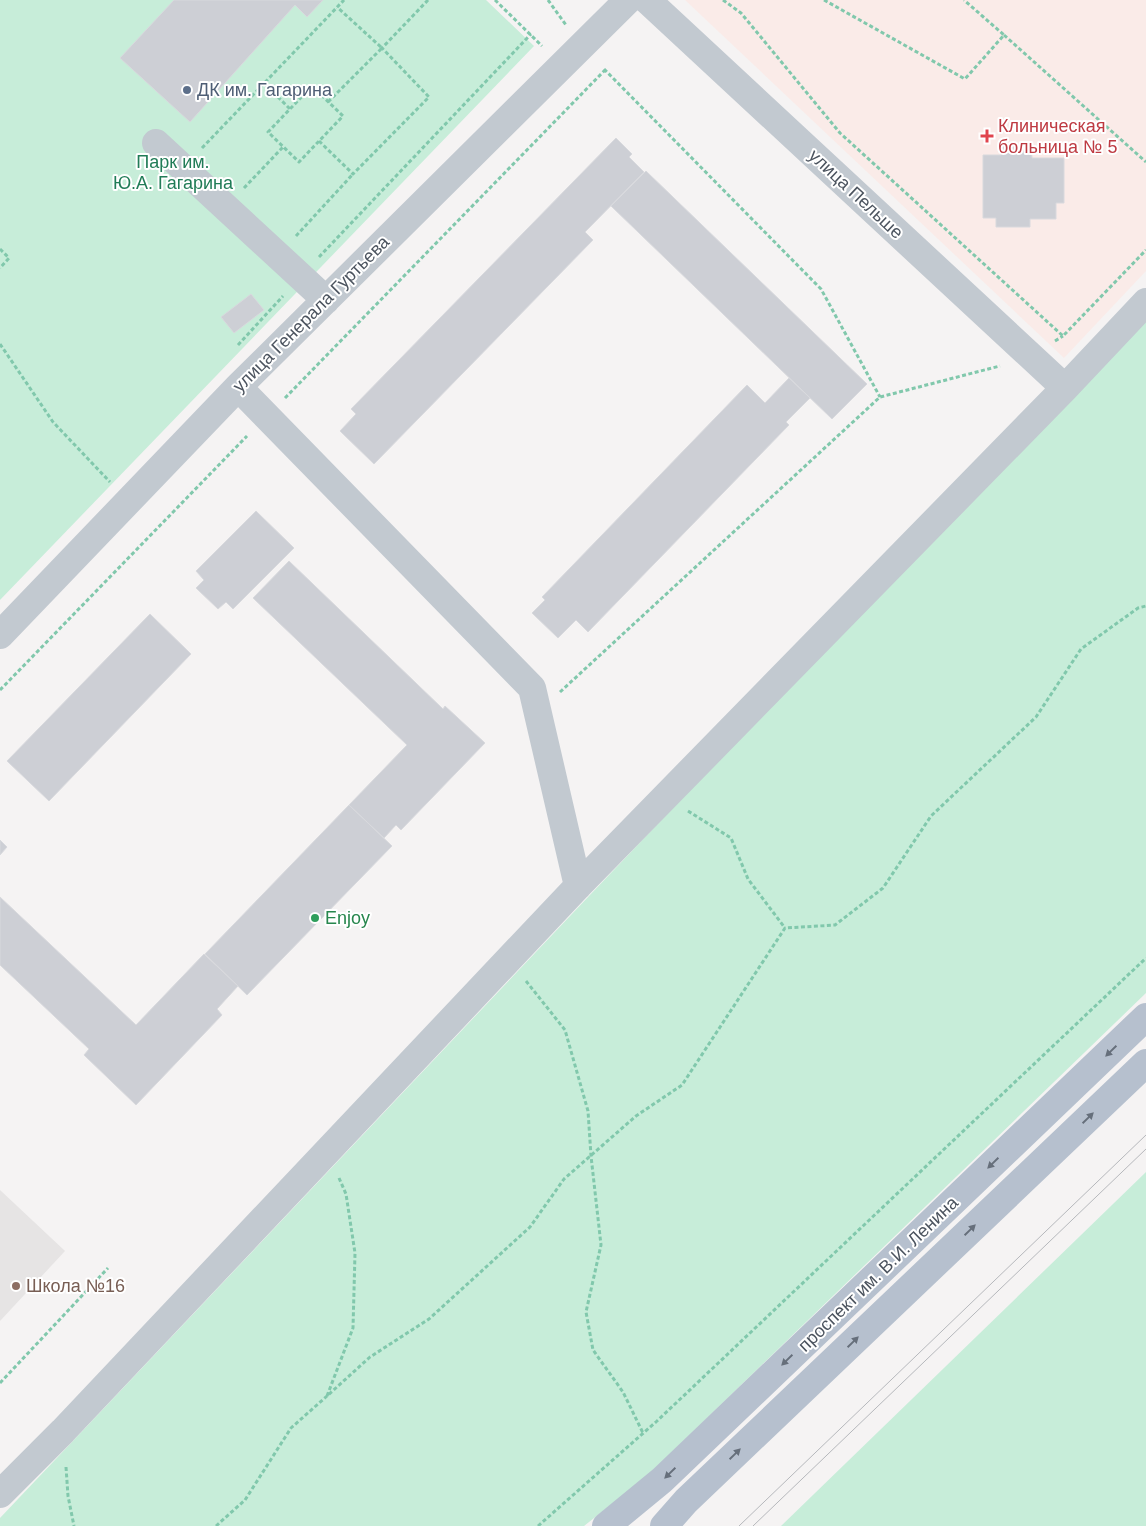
<svg xmlns="http://www.w3.org/2000/svg" width="1146" height="1526" font-family="Helvetica,sans-serif">
	<rect width="100%" height="100%" fill="#f5f3f3"/>
	<path fill="#e6e4e4" d="M 0,1190 L 65,1251 L 0,1321 Z"/>
	<path fill="#faebe8" d="M 685,0 L 1146,0 L 1146,271 L 1064,358 Z"/>
	<path fill="#c7edd9" d="M 0,0 L 486,0 L 534,46 L 0,600 Z
		M 1146,312 L 1146,993 L 647,1476 L 584,1526 L 0,1526 L 0,1518 L 589,896 Z
		M 1146,1172 L 1146,1526 L 781,1526 Z"/>
	<path fill="#cdcfd5" stroke="#d8d9dd" d="M 174,0 L 323,0 L 307,17 L 295,5 L 190,122 L 120,58 Z
		M 616,138 L 632,154 L 629,157 L 644,172 L 585,232 L 593,240 L 374,464 L 340,431 L 356,414 L 351,409 Z
		M 1001,146 L 1031,146 L 1032,158 L 1064,158 L 1064,203 L 1056,203 L 1056,219 L 1030,219 L 1030,227 L 996,227 L 996,218 L 983,218 L 983,155 L 1001,155 Z
		M 646,171 L 867,384 L 832,419 L 611,206 Z
		M 251,294 L 264,310 L 234,333 L 221,317 Z
		M 789,378 L 810,398 L 786,422 L 789,425 L 588,632 L 576,620 L 558,638 L 532,613 L 545,600 L 542,597 L 747,385 L 765,403 Z
		M 256,511 L 294,548 L 233,609 L 226,602 L 218,609 L 196,588 L 204,580 L 196,571 Z
		M 289,561 L 443,709 L 445,706 L 485,743 L 401,830 L 396,825 L 384,838 L 349,805 L 407,745 L 253,598 Z
		M 150,614 L 191,654 L 49,801 L 7,761 Z
		M 349,805 L 392,846 L 247,995 L 205,954 Z
		M 0,840 L 7,847 L 0,855 Z
		M 0,897 L 136,1025 L 204,954 L 238,986 L 217,1009 L 222,1015 L 136,1105 L 84,1055 L 89,1049 L 0,965 Z"/>
	<g fill="none" stroke-linecap="round" stroke-linejoin="round">
		<path stroke="#81c8ac" stroke-width="3" stroke-dasharray="4 2.5" stroke-linecap="butt" d="M 495,0 L 542,46
			M 548,0 L 566,25
			M 723,0 L 741,13 L 840,133 L 1063,336 L 1146,250
			M 824,0 L 965,79 L 1004,35 L 964,0
			M 1004,35 L 1146,162
			M 604,69 L 821,289 L 880,397
			M 264,83 L 290,109
			M 312,86 L 343,116 L 299,162 L 268,132 Z
			M 328,102 L 382,48 L 337,7
			M 319,141 L 353,174 L 429,97 L 382,48 L 428,0
			M 202,148 L 344,0
			M 244,188 L 283,147
			M 296,236 L 353,174
			M 0,249 L 9,258 L 0,268
			M 319,257 L 531,34
			M 1055,341 L 1063,336
			M 0,344 L 53,422 L 110,482
			M 238,345 L 283,296
			M 285,398 L 605,70
			M 0,690 L 247,436
			M 560,692 L 880,397 L 1000,366
			M 688,811 L 731,838 L 748,879 L 785,928
			M 526,981 L 565,1030 L 588,1111 L 591,1156 L 601,1245 L 586,1312 L 593,1350 L 623,1392 L 643,1433
			M 339,1178 L 346,1194 L 355,1253 L 353,1328 L 327,1396 L 370,1357 L 429,1319 L 530,1227 L 564,1179 L 636,1116 L 682,1085 L 785,928 L 835,925 L 883,888 L 931,816 L 1036,717 L 1081,649 L 1138,608 L 1146,606
			M 0,1383 L 108,1268
			M 66,1467 L 68,1496 L 74,1526
			M 216,1526 L 245,1500 L 291,1428 L 327,1396
			M 538,1526 L 657,1421 L 1146,958"/>
		<path stroke="#c2c9d0" stroke-width="28" d="M 647,0 L 1065,388
			M 156,143 L 326,300
			M 238,387 L 532,688 L 578,886
			M 0,635 L 238,387 L 628,0
			M 0,1494 L 63,1431 L 578,886 L 1065,388 L 1146,302"/>
		<path stroke="#b6c0ce" stroke-width="28" d="M 606,1526 L 662,1480 L 1146,1017
			M 664,1526 L 686,1501 L 1146,1063"/>
		<path stroke="#b6b8bc" stroke-width="1" d="M 739,1526 L 1146,1135
			M 753,1526 L 1146,1149"/>
	</g>
	<defs><path id="oneway-solid" d="M-6-.8H1V-3.2L6.5 0L1 3.2V.8H-6Z" transform="scale(1.25)"/></defs>
	<g fill="#666f7b">
		<use href="#oneway-solid" transform="translate(1111 1051) rotate(136)"/>
		<use href="#oneway-solid" transform="translate(1088 1118) rotate(-44)"/>
		<use href="#oneway-solid" transform="translate(993 1163) rotate(136)"/>
		<use href="#oneway-solid" transform="translate(970 1230) rotate(-44)"/>
		<use href="#oneway-solid" transform="translate(853 1342) rotate(-44)"/>
		<use href="#oneway-solid" transform="translate(787 1360) rotate(136)"/>
		<use href="#oneway-solid" transform="translate(735 1454) rotate(-44)"/>
		<use href="#oneway-solid" transform="translate(670 1473) rotate(136)"/>
	</g>
	<circle fill="#5c6f8a" stroke="#fff" stroke-width="2" cx="187" cy="90" r="5"/>
	<path fill="#e0444e" stroke="#fff" stroke-width="2" d="M984.5 128.5h5v5h5v5h-5v5h-5v-5h-5v-5h5z"/>
	<circle fill="#2e9e5b" stroke="#fff" stroke-width="2" cx="315" cy="918" r="5"/>
	<circle fill="#8d6e63" stroke="#fff" stroke-width="2" cx="16" cy="1286" r="5"/>
	<g text-anchor="middle" dominant-baseline="central" stroke-width="4" stroke-linejoin="round" paint-order="stroke">
		<g font-size="18" fill="#4e5e75" stroke="#fff" text-anchor="start">
			<text x="197" y="90">ДК им. Гагарина</text>
		</g>
		<g font-size="18" fill="#be3a42" stroke="#fff" text-anchor="start">
			<text x="998" y="126">Клиническая<tspan x="998" dy="21">больница № 5</tspan></text>
		</g>
		<g font-size="18" fill="#217c57" stroke="#fff">
			<text x="173" y="162">Парк им.<tspan x="173" dy="21">Ю.А. Гагарина</tspan></text>
		</g>
		<g font-size="18" fill="#4c545f" stroke="#fff">
			<text transform="translate(856 194) rotate(43)">улица Пельше</text>
			<text transform="translate(311 314) rotate(-45)">улица Генерала Гуртьева</text>
			<text transform="translate(878 1274) rotate(-44)">проспект им. В.И. Ленина</text>
		</g>
		<g font-size="18" fill="#27864d" stroke="#fff" text-anchor="start">
			<text x="325" y="918">Enjoy</text>
		</g>
		<g font-size="18" fill="#785e54" stroke="#fff" text-anchor="start">
			<text x="26" y="1286">Школа №16</text>
		</g>
	</g>
</svg>
